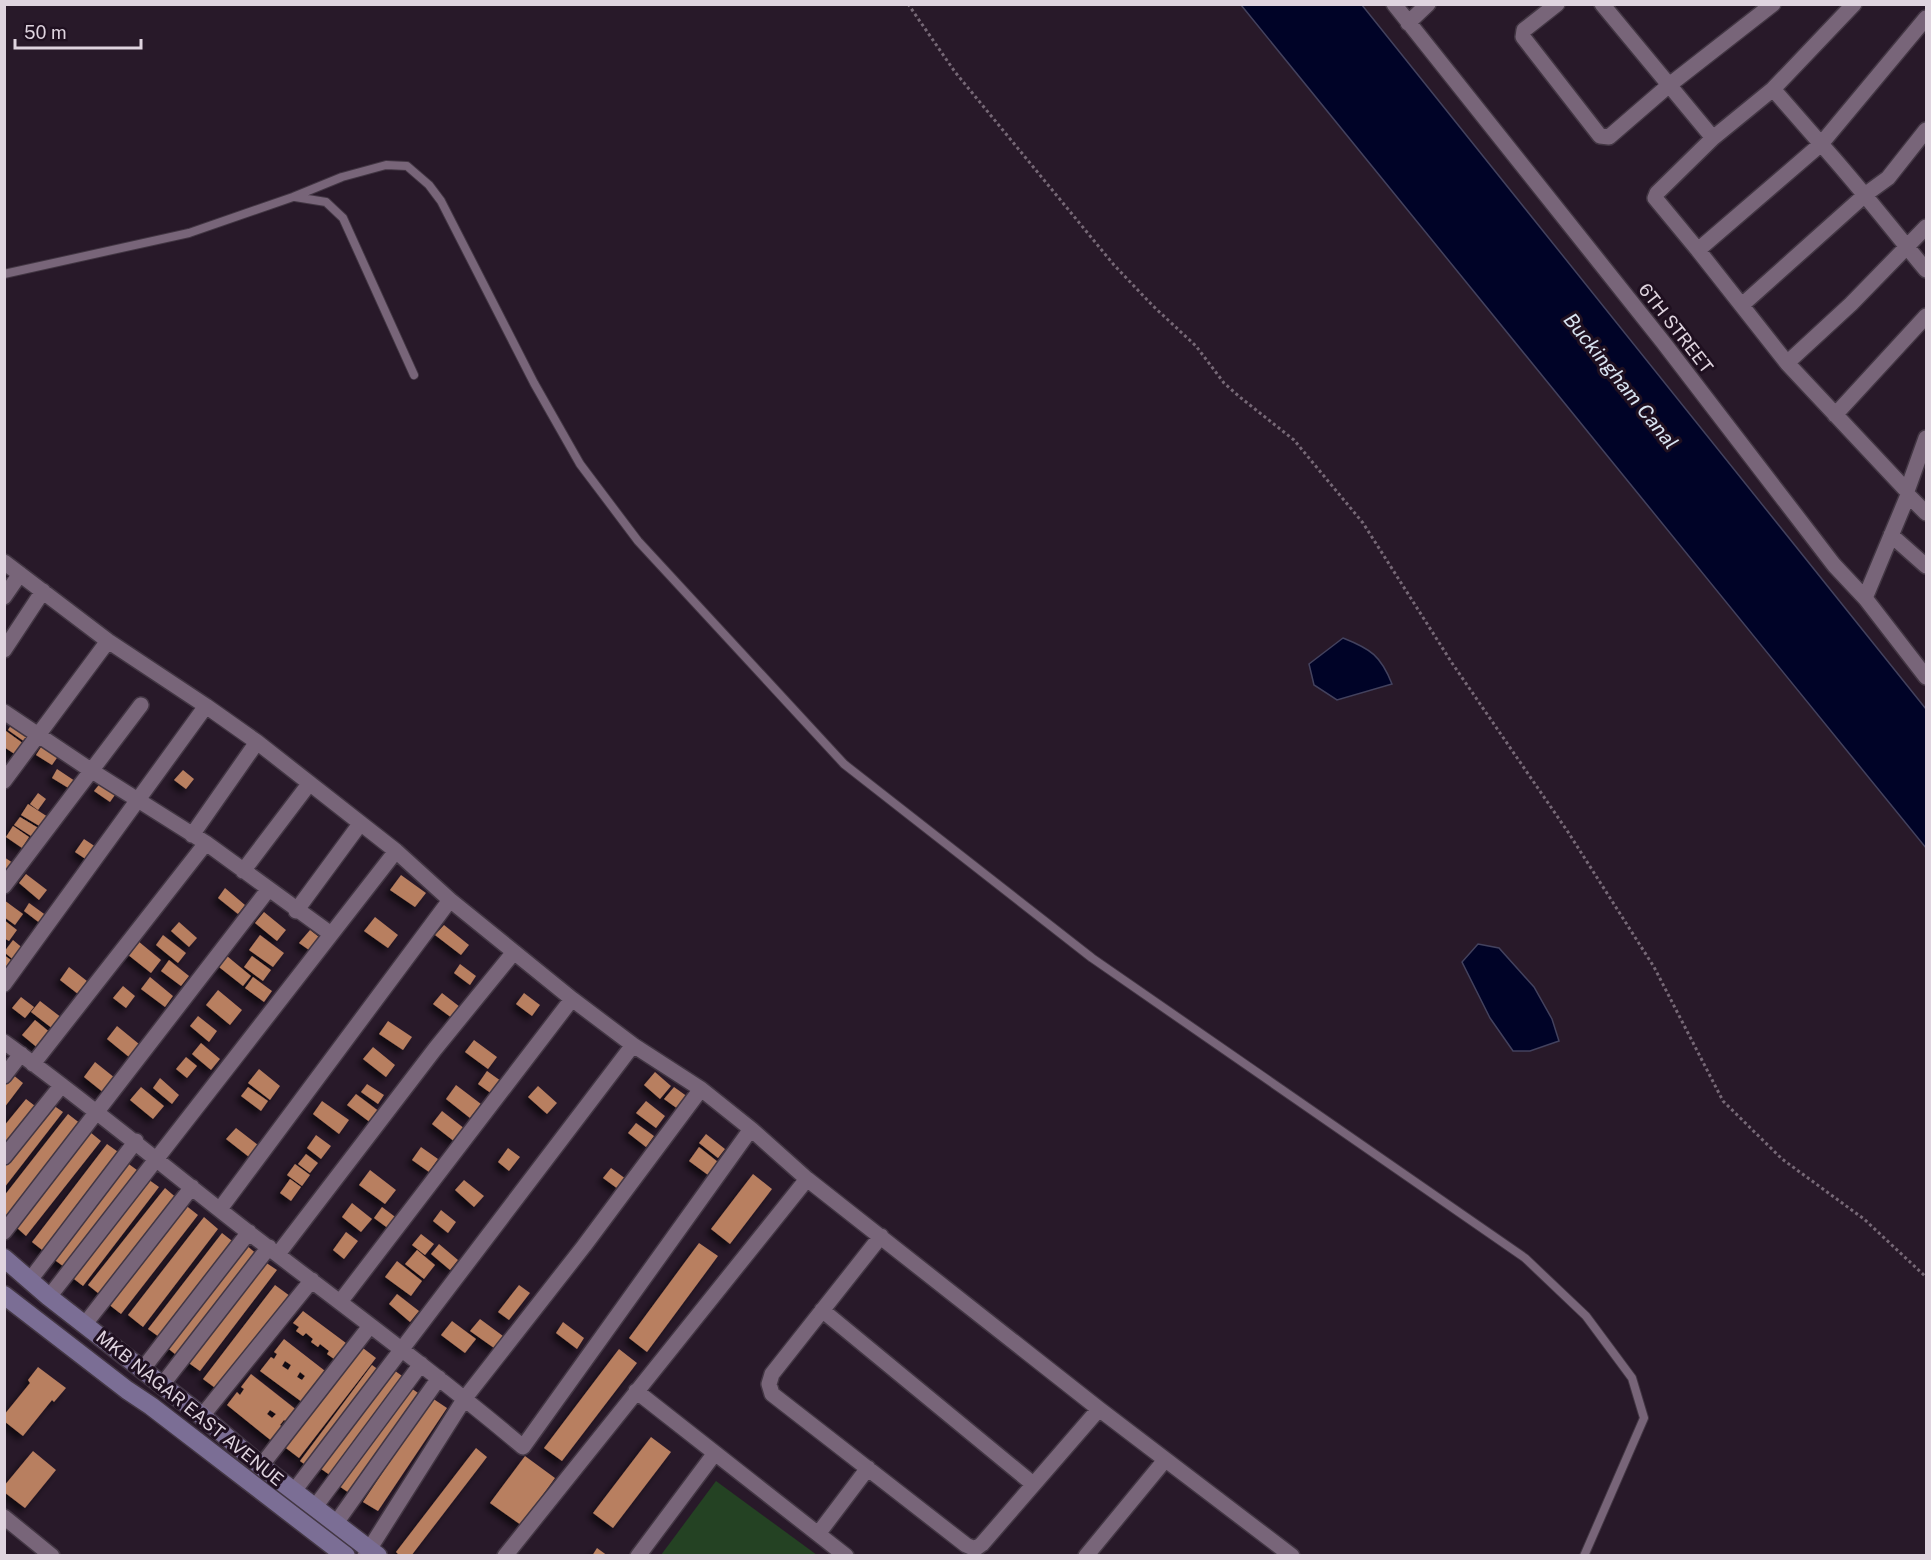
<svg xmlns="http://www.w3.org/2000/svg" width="1931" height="1560" font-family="'Public Sans',sans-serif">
	<defs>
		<filter id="shadow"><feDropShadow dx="-4.5" dy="4.5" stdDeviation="3" flood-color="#0009"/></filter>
	</defs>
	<rect width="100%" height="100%" fill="#281929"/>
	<path fill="#244223" d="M 716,1481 L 817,1555 L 661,1555 Z"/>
	<path fill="#000327" stroke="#43425e" stroke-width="1.5" d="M 1241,5 L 1362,5 L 1926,709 L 1926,848 Z
		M 1343,638 C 1371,649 1381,656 1392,684 L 1337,700 L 1314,685 L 1309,664 Z
		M 1478,944 L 1499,948 L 1534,987 L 1552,1019 L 1559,1041 L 1530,1051 L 1513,1051 L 1490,1018 L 1462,962 Z"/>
	<path fill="#b87f60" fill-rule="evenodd" filter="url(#shadow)" d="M 13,722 L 31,735 L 25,742 L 8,730 Z
		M 6,731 L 24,744 L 16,755 L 4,747 Z
		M 43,744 L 59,755 L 52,765 L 36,755 Z
		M 57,769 L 75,781 L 70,789 L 52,778 Z
		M 183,770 L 194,779 L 186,789 L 174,780 Z
		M 102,781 L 117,792 L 110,802 L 94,791 Z
		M 38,793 L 46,799 L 38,810 L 30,804 Z
		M 28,804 L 48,817 L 41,827 L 21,815 Z
		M 20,817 L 40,829 L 34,838 L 14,825 Z
		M 13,826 L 29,837 L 22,848 L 6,837 Z
		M 84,839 L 99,849 L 90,862 L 75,852 Z
		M 4,857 L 13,863 L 4,874 Z
		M 26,874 L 47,890 L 39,900 L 19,883 Z
		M 401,875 L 426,893 L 415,907 L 390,890 Z
		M 225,888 L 245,905 L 238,914 L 218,898 Z
		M 4,900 L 23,914 L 15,925 L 4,917 Z
		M 29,903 L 47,916 L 41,924 L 24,911 Z
		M 264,912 L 286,930 L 277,941 L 255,923 Z
		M 375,917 L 398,935 L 388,948 L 364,931 Z
		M 4,920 L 17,930 L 9,941 L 4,938 Z
		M 179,922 L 197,938 L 189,947 L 171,931 Z
		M 444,925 L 469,945 L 461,955 L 435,935 Z
		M 310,930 L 319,937 L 309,950 L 299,943 Z
		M 163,935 L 186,953 L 178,963 L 156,945 Z
		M 260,935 L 284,953 L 273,967 L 249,950 Z
		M 13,940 L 25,950 L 16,962 L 4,952 Z
		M 138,941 L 161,960 L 151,973 L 127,954 Z
		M 4,955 L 15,963 L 9,972 L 4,969 Z
		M 227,956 L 251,976 L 243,986 L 219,967 Z
		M 252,956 L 271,970 L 263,981 L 244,967 Z
		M 169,960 L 189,976 L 181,986 L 161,971 Z
		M 460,964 L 476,976 L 470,985 L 454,973 Z
		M 69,967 L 87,981 L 78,994 L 60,980 Z
		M 150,977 L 173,996 L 165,1007 L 141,989 Z
		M 253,977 L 272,991 L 264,1002 L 245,988 Z
		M 123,986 L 135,996 L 126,1008 L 113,998 Z
		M 218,990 L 242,1010 L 230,1025 L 206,1005 Z
		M 442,993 L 460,1007 L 452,1018 L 433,1004 Z
		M 524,993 L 540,1005 L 532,1016 L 516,1004 Z
		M 21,997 L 34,1007 L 25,1018 L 12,1008 Z
		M 40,1001 L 62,1018 L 53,1029 L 31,1012 Z
		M 198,1016 L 217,1031 L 209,1042 L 190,1026 Z
		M 35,1020 L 52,1034 L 39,1049 L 22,1035 Z
		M 388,1021 L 412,1037 L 403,1050 L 379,1034 Z
		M 117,1026 L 139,1044 L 129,1057 L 107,1039 Z
		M 474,1040 L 497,1057 L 488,1069 L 465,1052 Z
		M 201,1043 L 220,1059 L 211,1070 L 192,1054 Z
		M 373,1047 L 395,1065 L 386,1077 L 363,1059 Z
		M 186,1057 L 197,1066 L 187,1078 L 176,1069 Z
		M 95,1062 L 115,1078 L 104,1093 L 84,1077 Z
		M 259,1069 L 280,1086 L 270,1100 L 248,1083 Z
		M 487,1071 L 501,1081 L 492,1094 L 478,1084 Z
		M 655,1072 L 671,1086 L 660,1099 L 644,1085 Z
		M 12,1074 L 23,1083 L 4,1108 L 4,1083 Z
		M 160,1078 L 179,1095 L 172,1104 L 153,1088 Z
		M 367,1084 L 384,1095 L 378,1104 L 361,1092 Z
		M 456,1085 L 481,1104 L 470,1118 L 446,1099 Z
		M 538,1086 L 557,1103 L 547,1114 L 528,1097 Z
		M 141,1087 L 164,1106 L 153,1119 L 130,1100 Z
		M 248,1087 L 268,1101 L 261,1111 L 241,1096 Z
		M 674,1087 L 688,1097 L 678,1109 L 664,1099 Z
		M 356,1094 L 380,1112 L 371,1123 L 347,1105 Z
		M 26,1099 L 39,1109 L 4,1153 L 4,1126 Z
		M 322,1101 L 349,1120 L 339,1134 L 313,1114 Z
		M 646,1101 L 665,1116 L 656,1128 L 636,1113 Z
		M 50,1103 L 63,1112 L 4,1188 L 4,1162 Z
		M 442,1111 L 465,1129 L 455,1142 L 432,1124 Z
		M 68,1114 L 81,1124 L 4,1220 L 4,1196 Z
		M 636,1123 L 654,1136 L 646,1147 L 628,1133 Z
		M 236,1128 L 258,1145 L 249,1157 L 226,1139 Z
		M 90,1132 L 101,1141 L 26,1236 L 15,1226 Z
		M 706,1134 L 725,1149 L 718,1158 L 699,1143 Z
		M 316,1135 L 331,1146 L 321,1159 L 307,1148 Z
		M 107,1144 L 121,1154 L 46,1253 L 32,1242 Z
		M 421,1147 L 438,1159 L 429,1172 L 412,1160 Z
		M 699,1147 L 718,1162 L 708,1175 L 689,1161 Z
		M 508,1148 L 520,1157 L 509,1171 L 498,1162 Z
		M 306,1154 L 318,1163 L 310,1173 L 298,1164 Z
		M 126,1162 L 141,1173 L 67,1269 L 52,1258 Z
		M 295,1164 L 310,1175 L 302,1186 L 287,1175 Z
		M 611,1168 L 626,1179 L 618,1189 L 603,1178 Z
		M 370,1170 L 396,1190 L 385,1204 L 359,1185 Z
		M 753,1174 L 772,1189 L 730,1244 L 711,1229 Z
		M 145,1177 L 159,1187 L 83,1286 L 69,1275 Z
		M 290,1179 L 301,1187 L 291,1201 L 280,1193 Z
		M 464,1180 L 484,1196 L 474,1207 L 455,1190 Z
		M 165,1188 L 179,1200 L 103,1297 L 88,1285 Z
		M 352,1203 L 372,1219 L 361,1232 L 342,1217 Z
		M 184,1204 L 198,1215 L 121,1314 L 107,1303 Z
		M 382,1207 L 398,1219 L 389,1229 L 374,1218 Z
		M 441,1210 L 456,1222 L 448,1233 L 433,1221 Z
		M 204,1217 L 218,1229 L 143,1327 L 128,1315 Z
		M 346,1232 L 358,1241 L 344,1259 L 333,1250 Z
		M 222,1233 L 236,1244 L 162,1339 L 148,1329 Z
		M 421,1234 L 434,1244 L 425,1255 L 412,1245 Z
		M 699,1243 L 718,1256 L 647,1352 L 629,1338 Z
		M 245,1244 L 259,1256 L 180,1358 L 165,1346 Z
		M 439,1244 L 458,1260 L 450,1270 L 431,1254 Z
		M 417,1250 L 435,1265 L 424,1279 L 405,1264 Z
		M 262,1260 L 277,1270 L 200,1371 L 186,1361 Z
		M 397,1261 L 422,1281 L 411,1296 L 385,1277 Z
		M 275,1285 L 290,1296 L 218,1390 L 203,1379 Z
		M 519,1285 L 530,1293 L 509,1320 L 498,1312 Z
		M 397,1294 L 419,1311 L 410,1322 L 389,1304 Z
		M 303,1311 L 350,1346 L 339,1360 L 336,1357 L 334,1359 L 327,1354 L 329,1351 L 320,1344 L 318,1347 L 311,1342 L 313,1339 L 306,1333 L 303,1336 L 296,1331 L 299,1327 L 293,1323 Z
		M 480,1319 L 503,1336 L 494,1348 L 470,1331 Z
		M 452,1321 L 476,1339 L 465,1353 L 441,1335 Z
		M 563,1322 L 584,1338 L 577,1349 L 556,1333 Z
		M 284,1339 L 329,1374 L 319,1387 L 315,1383 L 311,1388 L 316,1392 L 306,1405 L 260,1371 L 271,1357 L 274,1359 L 277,1354 L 274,1352 ZM 285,1361 L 291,1365 L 288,1370 L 282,1366 ZM 300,1372 L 305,1376 L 302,1380 L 297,1377 Z
		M 359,1345 L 376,1358 L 299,1458 L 282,1445 Z
		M 619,1349 L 637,1363 L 562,1461 L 544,1448 Z
		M 372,1365 L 383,1373 L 311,1469 L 300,1461 Z
		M 38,1367 L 66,1388 L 54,1402 L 52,1400 L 23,1436 L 4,1421 L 4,1415 L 30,1383 L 28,1380 Z
		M 391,1368 L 405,1378 L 334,1478 L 317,1466 Z
		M 251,1374 L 298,1411 L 288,1423 L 284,1420 L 280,1425 L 284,1428 L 273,1442 L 227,1405 L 237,1392 L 240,1395 L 244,1389 L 241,1387 ZM 270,1410 L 276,1414 L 272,1418 L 267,1414 Z
		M 408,1386 L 421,1395 L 352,1495 L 339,1486 Z
		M 432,1398 L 447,1408 L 378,1511 L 363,1502 Z
		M 651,1437 L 671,1452 L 613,1528 L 593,1513 Z
		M 476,1448 L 487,1457 L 411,1556 L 400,1556 L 396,1552 Z
		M 33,1451 L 56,1470 L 25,1508 L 4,1492 L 4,1486 Z
		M 525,1456 L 555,1478 L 521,1525 L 490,1503 Z
		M 597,1548 L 608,1556 L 592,1556 Z"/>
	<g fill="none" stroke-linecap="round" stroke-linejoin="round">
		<defs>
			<path id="service" d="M 295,197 L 326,202 L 343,218 L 414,375
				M 4,274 L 189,233 L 293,197 L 342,177 L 386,165 L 407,166 L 429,185 L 441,201 L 534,383 L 580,464 L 638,541 L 844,764 L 1092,958 L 1525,1258 L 1586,1316 L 1632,1378 L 1644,1418 L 1584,1556"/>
			<path id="minor" d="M 1394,4 L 1663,342 L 1834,565 L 1865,598 L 1926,677
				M 1557,4 L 1524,30 L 1523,37 L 1600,136 L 1609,137 L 1668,86 L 1773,4
				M 1602,4 L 1713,138
				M 1854,4 L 1773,89 L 1821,144 L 1926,18
				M 1408,23 L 1428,4
				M 1773,89 L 1713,138 L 1657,193 L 1655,198 L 1698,250 L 1787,363 L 1907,491
				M 1698,250 L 1821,144 C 1858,185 1891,228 1926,270
				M 1742,305 L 1866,194 L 1888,178 L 1926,130
				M 1787,363 L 1851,304 L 1926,227
				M 1835,415 L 1926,316
				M 1908,495 L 1926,513
				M 1891,535 L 1926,566
				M 4,562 L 108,641 L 206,706 L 257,742 L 396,851 L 450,900 L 572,999 L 633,1045 L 701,1089 L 751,1129 L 807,1179 L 1099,1409 L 1292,1556
				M 4,597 L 20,574
				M 1865,598 L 1908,495 L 1907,491 L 1926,438
				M 4,650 L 43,591
				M 4,712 L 92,771 L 206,843 L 331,934
				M 4,781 L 108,641
				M 192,835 L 257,742
				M 243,871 L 309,784
				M 4,886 L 141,705
				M 296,911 L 360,824
				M 4,984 L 206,706
				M 4,1042 C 88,1103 167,1169 248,1232 C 340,1303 434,1372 523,1447 L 751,1129
				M 33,1064 L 206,843
				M 4,1076 L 21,1054
				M 4,1157 L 61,1086
				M 220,1209 L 450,900
				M 4,1232 L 268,890
				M 881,1236 L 772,1374 L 769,1384 L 772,1394 L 966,1545 L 975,1549 L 982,1544 L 1099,1409
				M 278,1254 L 435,1049 L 514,952
				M 30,1280 L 136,1141
				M 49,1297 L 396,851
				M 340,1302 L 572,999
				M 822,1310 L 1033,1484
				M 85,1324 L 192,1187
				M 142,1370 L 249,1232
				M 162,1385 L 269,1247
				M 636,1391 L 846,1556
				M 202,1416 L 312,1280
				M 261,1466 L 370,1326
				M 294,1491 L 633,1045
				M 315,1507 L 421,1364
				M 4,1517 L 52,1556
				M 336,1523 L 439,1378
				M 818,1534 L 868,1468
				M 365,1556 L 465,1398 L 584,1246 L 701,1089
				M 505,1556 L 807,1179
				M 638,1556 L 715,1453
				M 1086,1556 L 1165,1460"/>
			<path id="secondary" d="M 4,1258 L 49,1297 L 202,1416 L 261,1466 L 378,1556
				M 4,1295 L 127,1390 L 151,1406 L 346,1556"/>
		</defs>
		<use href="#service" stroke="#423643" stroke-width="10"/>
		<use href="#minor" stroke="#423643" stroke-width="18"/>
		<use href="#secondary" stroke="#423643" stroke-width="21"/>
		<path stroke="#766876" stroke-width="3" stroke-dasharray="3 3" stroke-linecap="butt" d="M 908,4 L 955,72 L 1114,265 L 1153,306 L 1196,346 L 1224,383 L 1241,398 L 1294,440 L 1363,523 L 1452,663 L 1568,832 L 1654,967 L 1723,1101 L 1782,1159 L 1864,1219 L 1926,1277"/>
		<use href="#service" stroke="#786579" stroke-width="8"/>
		<use href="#minor" stroke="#786579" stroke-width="15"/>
		<use href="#secondary" stroke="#7b6e95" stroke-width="18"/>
	</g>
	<g text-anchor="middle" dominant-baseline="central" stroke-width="6" stroke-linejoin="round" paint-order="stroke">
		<g font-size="18" fill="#dfd4df" stroke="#1f1020">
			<text transform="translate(1676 328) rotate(52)">6TH STREET</text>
			<text transform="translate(190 1408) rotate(39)">MKB NAGAR EAST AVENUE</text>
		</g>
		<g font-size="20" font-style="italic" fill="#d9e4f2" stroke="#1f1020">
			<text transform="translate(1621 381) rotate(51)">Buckingham Canal</text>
		</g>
	</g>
	<rect width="1931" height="1560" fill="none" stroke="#dfd4df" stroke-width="12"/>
	<path d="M15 39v9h126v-9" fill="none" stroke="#dfd4df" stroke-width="3"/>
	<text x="24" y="39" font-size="18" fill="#dfd4df" stroke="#1f1020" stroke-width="4.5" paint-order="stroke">50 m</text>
</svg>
